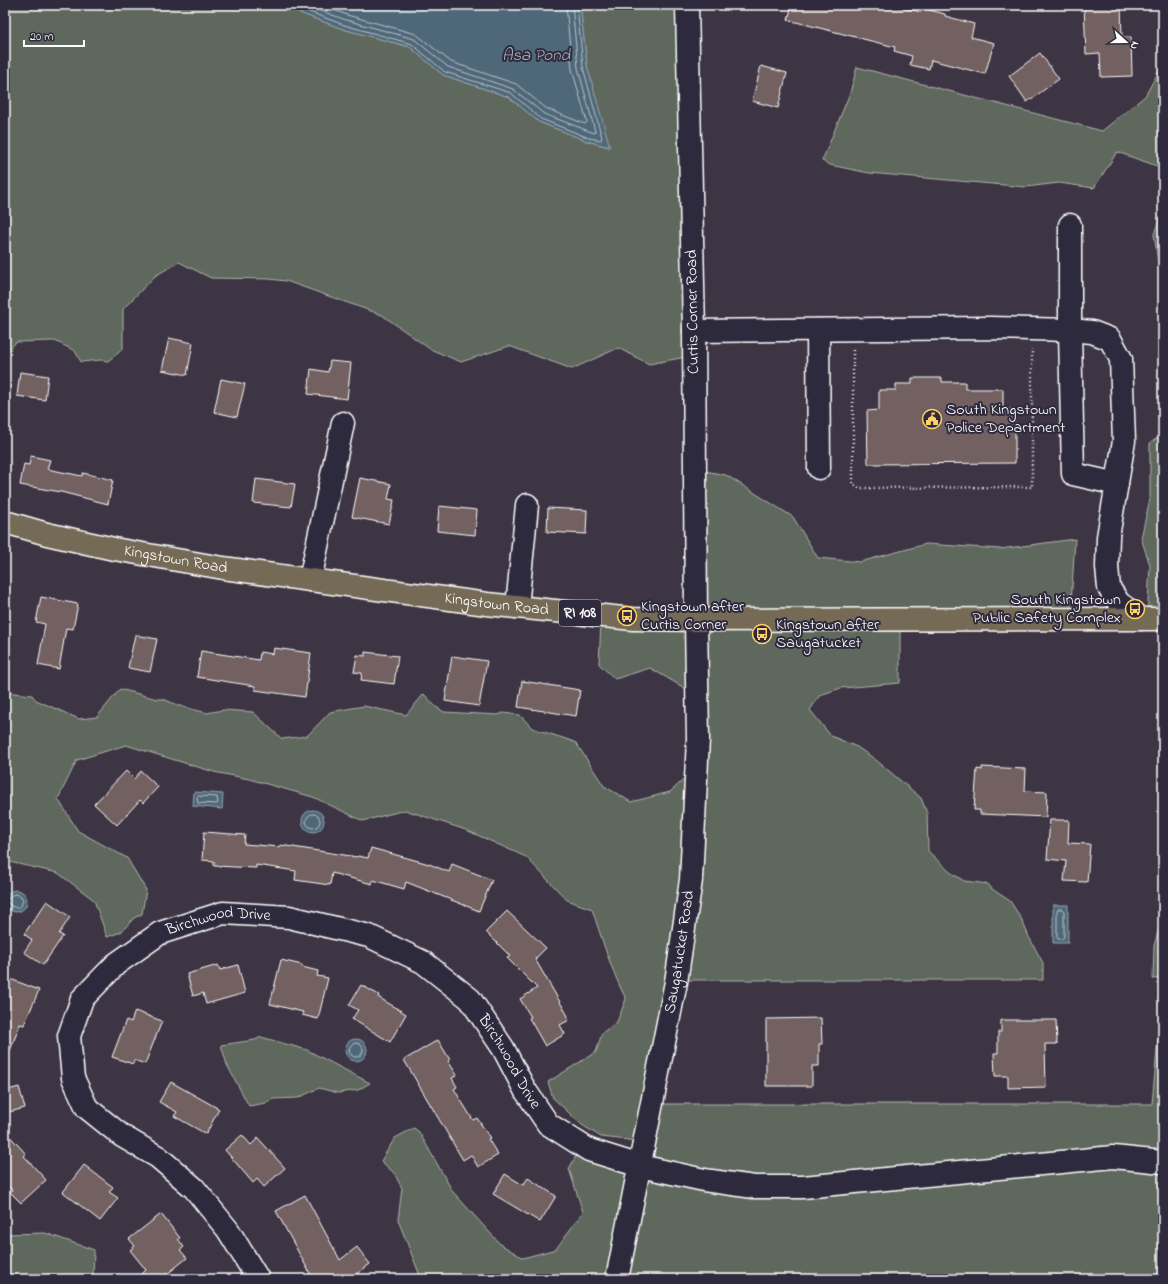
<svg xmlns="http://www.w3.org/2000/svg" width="1168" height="1284" font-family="'Indie Flower',sans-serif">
	<rect width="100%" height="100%" fill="#3d3544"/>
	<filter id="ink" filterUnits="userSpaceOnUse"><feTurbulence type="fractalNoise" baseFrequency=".025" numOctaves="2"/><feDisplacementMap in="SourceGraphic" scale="8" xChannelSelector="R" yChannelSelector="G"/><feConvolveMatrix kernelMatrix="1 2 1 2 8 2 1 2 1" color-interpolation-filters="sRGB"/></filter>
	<g filter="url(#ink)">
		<path fill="#5f685c" stroke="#afb4ae" d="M 5,5 L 287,5 L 297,12 L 343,29 L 410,47 L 443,75 L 509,97 L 539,122 L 587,141 L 609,147 L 587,66 L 580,5 L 695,5 L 691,356 L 649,364 L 618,348 L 572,369 L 509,346 L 461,362 L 430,349 L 382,315 L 286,281 L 269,279 L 211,278 L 179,262 L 155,276 L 123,309 L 123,349 L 108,361 L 100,360 L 81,362 L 75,351 L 55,341 L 16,342 L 5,354 Z
			M 1163,64 L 1163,168 L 1117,152 L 1094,188 L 1059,183 L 1026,187 L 869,173 L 830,165 L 822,161 L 850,93 L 857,67 L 1102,131 L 1145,96 Z
			M 1163,208 L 1163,296 L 1154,234 Z
			M 1163,403 L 1163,620 L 1147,620 L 1150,565 L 1141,538 L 1150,499 L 1150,443 L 1159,437 L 1161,405 Z
			M 700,470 L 726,475 L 793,517 L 818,558 L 860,562 L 926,544 L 1000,549 L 1075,539 L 1070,620 L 900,623 L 900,683 L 841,688 L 820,695 L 810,710 L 831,736 L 857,747 L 876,760 L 921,798 L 927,813 L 928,851 L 950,872 L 964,881 L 988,884 L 992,889 L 1010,901 L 1021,918 L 1029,937 L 1043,963 L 1043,980 L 685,980 L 661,1104 L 1152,1104 L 1163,984 L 1163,1279 L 419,1279 L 417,1275 L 419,1273 L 398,1220 L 402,1188 L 394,1173 L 381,1161 L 395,1138 L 414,1128 L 419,1132 L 453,1192 L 500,1244 L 523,1258 L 556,1249 L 583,1212 L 569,1169 L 579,1150 L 641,1174 L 646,1142 L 601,1137 L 582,1125 L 553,1098 L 548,1082 L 596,1052 L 602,1033 L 617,1022 L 626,999 C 611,970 602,939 592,909 L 567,900 L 526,857 L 466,830 L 405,810 L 363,821 L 313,797 L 249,779 L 214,772 L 126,745 L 77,760 L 58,799 L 78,831 L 127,858 L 146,890 L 142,914 L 134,918 L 121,932 L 107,937 L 94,900 L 58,873 L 5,861 L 5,692 L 32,695 L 36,700 L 79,719 L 97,717 L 120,689 L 157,699 L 163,699 L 180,706 L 207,713 L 223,710 L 253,712 L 282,739 L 307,736 L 330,712 L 364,706 L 406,715 L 424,694 L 436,707 L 444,712 L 498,715 L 503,713 L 520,715 L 532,728 L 569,740 L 576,743 L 604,786 L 631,802 L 670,792 L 699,766 L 700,697 L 650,668 L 615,679 L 599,664 L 601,622 L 689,621 Z
			M 1163,914 L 1163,978 L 1153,979 L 1154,946 Z
			M 261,1037 L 307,1050 L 370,1083 L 358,1090 L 338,1093 L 319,1088 L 298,1098 L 273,1099 L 266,1103 L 249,1106 L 227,1065 L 221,1045 L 255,1040 Z
			M 45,1233 L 94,1250 L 93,1279 L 5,1279 L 5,1234 Z"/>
		<path fill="#506879" stroke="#96a4af" d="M 287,5 L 580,5 L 587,66 L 610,147 L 587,141 L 539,122 L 509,97 L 443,75 L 410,47 L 343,29 L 297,12 Z
			M 194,792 L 223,794 L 222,809 L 193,806 Z
			M302 821a11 11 0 1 1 22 0a11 11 0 1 1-22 0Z
			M5 901a11 11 0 1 1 22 0a11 11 0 1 1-22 0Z
			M 1053,905 L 1068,905 L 1068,943 L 1053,943 Z
			M345 1050a11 11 0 1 1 22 0a11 11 0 1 1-22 0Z"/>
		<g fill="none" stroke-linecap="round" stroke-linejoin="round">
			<path stroke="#b9c3c9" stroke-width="1" d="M 294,5 L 299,8 L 344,25 L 412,44 L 445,72 L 511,93 L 541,119 L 589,138 L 601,140 L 602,138 L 583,67 L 577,5
				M 305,5 L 346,20 L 414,39 L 448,67 L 513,89 L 544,114 L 594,133 L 595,131 L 578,68 L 572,5
				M 322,5 L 347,15 L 416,34 L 451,62 L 516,84 L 547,109 L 585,124 L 587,122 L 572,69 L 566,5
				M 199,796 L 217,797 L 218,803 L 217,804 L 198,803 L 197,798 Z
				M306 821a7 7 0 1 1 14 0a7 7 0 1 1-14 0Z
				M 16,894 L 21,896 L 23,900 L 21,906 L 17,908 L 11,906 L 6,901 L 12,895 Z
				M 1059,909 L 1062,909 L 1064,911 L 1064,937 L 1062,939 L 1058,939 L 1057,937 L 1057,911 Z
				M349 1050a7 7 0 1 1 14 0a7 7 0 1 1-14 0Z"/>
		</g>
		<path fill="#736160" stroke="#fff" d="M 792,5 L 891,5 L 921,12 L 922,8 L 945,14 L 945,16 L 974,24 L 971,37 L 994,43 L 985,74 L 931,60 L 929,69 L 910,65 L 912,56 L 894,51 L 895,47 L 788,20 Z
			M 1084,5 L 1121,5 L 1122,37 L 1131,37 L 1132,76 L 1101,77 L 1100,53 L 1086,54 Z
			M 1040,53 L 1059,79 L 1027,102 L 1009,76 Z
			M 761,66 L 787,73 L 778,108 L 752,101 Z
			M 169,338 L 193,343 L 187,375 L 162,370 Z
			M 330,361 L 351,363 L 347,399 L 308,394 L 311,369 L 328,372 Z
			M 20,372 L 48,376 L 45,400 L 17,396 Z
			M 912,378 L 942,378 L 942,382 L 965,382 L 965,389 L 1003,389 L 1003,409 L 1015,409 L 1015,463 L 868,464 L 867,411 L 879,410 L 879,390 L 896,390 L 896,384 L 912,384 Z
			M 221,379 L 245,384 L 237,417 L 214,412 Z
			M 31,456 L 50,460 L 47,469 L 82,476 L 83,473 L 113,480 L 108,504 L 61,492 L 20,485 L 24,464 L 29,465 Z
			M 360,478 L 391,484 L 388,499 L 394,500 L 389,524 L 352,517 Z
			M 256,479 L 295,484 L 291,507 L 253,503 Z
			M 439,506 L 477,510 L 475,535 L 437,531 Z
			M 548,508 L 587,510 L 586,534 L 547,532 Z
			M 41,597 L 78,604 L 73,629 L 66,628 L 59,669 L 38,665 L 45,624 L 36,622 Z
			M 135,635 L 157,639 L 150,672 L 128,668 Z
			M 274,648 L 311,653 L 305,697 L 255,690 L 255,686 L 197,677 L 201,651 L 259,660 L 260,652 L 273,654 Z
			M 365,652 L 398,656 L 394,684 L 361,680 L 362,673 L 354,672 L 357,655 L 365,656 Z
			M 452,656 L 487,661 L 479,706 L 445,701 Z
			M 522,681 L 580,690 L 576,716 L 518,707 Z
			M 982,767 L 1026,769 L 1025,791 L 1047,792 L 1046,817 L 980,814 L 980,810 L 974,810 L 977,769 L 982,770 Z
			M 126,771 L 134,779 L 141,771 L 158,787 L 143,803 L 140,800 L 117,825 L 94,804 Z
			M 1050,820 L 1069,820 L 1068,843 L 1090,844 L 1087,882 L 1064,881 L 1066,861 L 1047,859 Z
			M 204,832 L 245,835 L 244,844 L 280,847 L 280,845 L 357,857 L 358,856 L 368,858 L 371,848 L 429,864 L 449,872 L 452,864 L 492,880 L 479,911 L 406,882 L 404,889 L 373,880 L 372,884 L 332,873 L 330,885 L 295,880 L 296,871 L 256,865 L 256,868 L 214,866 L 214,861 L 202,860 Z
			M 47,901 L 70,917 L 59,934 L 63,936 L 43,965 L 24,952 L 32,940 L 24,934 Z
			M 507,911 L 546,948 L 535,959 L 568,1016 L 567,1017 L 569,1020 L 560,1025 L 565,1034 L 545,1046 L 529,1018 L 531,1017 L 520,999 L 537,988 L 507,958 L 510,956 L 486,932 Z
			M 281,960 L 302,965 L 302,967 L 318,971 L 317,976 L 328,978 L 318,1019 L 302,1015 L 303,1012 L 270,1004 Z
			M 218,965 L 220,970 L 238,965 L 245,993 L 206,1004 L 203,993 L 193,996 L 187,974 Z
			M 5,977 L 39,990 L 24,1025 L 20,1024 L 7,1059 L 5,1059 Z
			M 361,985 L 379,995 L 378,997 L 406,1014 L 390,1042 L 352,1019 L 358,1010 L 349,1005 Z
			M 135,1011 L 162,1021 L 145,1064 L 134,1060 L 133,1064 L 112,1057 L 126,1020 L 131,1022 Z
			M 821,1018 L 822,1044 L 819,1044 L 819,1066 L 812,1066 L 812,1086 L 766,1086 L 766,1019 Z
			M 1001,1020 L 1056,1020 L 1057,1044 L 1045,1044 L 1046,1087 L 1008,1088 L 1008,1076 L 995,1076 L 994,1053 L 998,1053 L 998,1032 L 1001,1032 Z
			M 438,1040 L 450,1060 L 448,1061 L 457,1075 L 452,1078 L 457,1087 L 454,1089 L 473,1120 L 477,1118 L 490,1138 L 488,1139 L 498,1155 L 478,1167 L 471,1155 L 463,1160 L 404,1060 Z
			M 171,1082 L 219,1109 L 206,1134 L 174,1116 L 177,1112 L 159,1102 Z
			M 19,1087 L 25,1108 L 5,1113 L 5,1091 Z
			M 5,1131 L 26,1154 L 24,1156 L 46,1180 L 21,1203 L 10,1192 L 12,1190 L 5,1182 Z
			M 242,1135 L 251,1145 L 258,1138 L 285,1168 L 264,1187 L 257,1179 L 253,1183 L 225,1150 Z
			M 84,1165 L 113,1187 L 109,1192 L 118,1198 L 100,1221 L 63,1192 Z
			M 505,1174 L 523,1185 L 528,1178 L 556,1196 L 540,1222 L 493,1194 Z
			M 305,1195 L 340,1260 L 357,1247 L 370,1264 L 350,1279 L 313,1279 L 276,1211 Z
			M 161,1214 L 180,1238 L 178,1239 L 184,1247 L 180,1250 L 187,1258 L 161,1279 L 136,1279 L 146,1270 L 130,1250 L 135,1246 L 129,1239 Z"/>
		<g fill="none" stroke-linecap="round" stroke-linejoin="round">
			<defs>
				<g id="minor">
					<path d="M 1070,225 L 1070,330 L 1073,474 L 1117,484"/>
					<path d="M 818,330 L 819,468"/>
					<path d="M 694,331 L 990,328 L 1070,330 L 1092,332 L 1110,339 L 1121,359 L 1124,441 L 1108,537 L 1107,567 L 1109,588 L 1119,603 L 1141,619"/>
					<path d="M 310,580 L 343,423"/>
					<path d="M 517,607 L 527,505"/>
					<path id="s1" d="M 258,1279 L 228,1230 L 194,1188 L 158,1157 L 122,1136 L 87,1108 L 73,1078 L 69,1036 L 82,999 L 116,964 L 160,933 L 223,913 L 289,917 L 369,936 L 423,962 L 470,999 L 503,1048 L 525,1090 L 548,1124 L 589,1150 L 640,1166 L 704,1180 L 754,1187 L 803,1187 L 1113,1157 L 1163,1162"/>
					<path id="s2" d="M 617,1279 L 676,982 L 691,880 L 698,739 L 696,620 L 694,331 L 687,5"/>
				</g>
				<g id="major">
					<path id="s3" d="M 5,522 L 47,534 L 114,549 L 223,568 L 487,604 L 633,619 L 696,620 L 1163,619"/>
				</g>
			</defs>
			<use href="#minor" stroke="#fff" stroke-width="25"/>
			<use href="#major" stroke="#fff" stroke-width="25"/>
			<path stroke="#fff" stroke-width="2.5" stroke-dasharray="1 3" stroke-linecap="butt" d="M 853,350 L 853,484 L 859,488 L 1032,487 L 1032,349"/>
			<use href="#minor" stroke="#2f2a3d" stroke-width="22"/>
			<use href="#major" stroke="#756a55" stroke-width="22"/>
		</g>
	</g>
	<defs>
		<symbol id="civic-ring" viewBox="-11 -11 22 22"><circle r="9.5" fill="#2f2a3d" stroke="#ffd166" stroke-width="1.5"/><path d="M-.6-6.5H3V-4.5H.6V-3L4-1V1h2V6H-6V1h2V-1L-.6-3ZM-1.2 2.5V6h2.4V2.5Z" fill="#ffd166"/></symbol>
		<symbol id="bus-ring" viewBox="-11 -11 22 22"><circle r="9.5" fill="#2f2a3d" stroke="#ffd166" stroke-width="1.5"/><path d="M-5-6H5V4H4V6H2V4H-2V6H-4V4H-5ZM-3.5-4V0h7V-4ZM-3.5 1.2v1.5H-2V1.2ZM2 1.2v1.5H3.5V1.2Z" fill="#ffd166"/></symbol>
	</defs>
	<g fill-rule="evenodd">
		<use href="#civic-ring" x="921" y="408" width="22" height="22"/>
		<use href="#bus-ring" x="1124" y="598" width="22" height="22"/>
		<use href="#bus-ring" x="616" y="605" width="22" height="22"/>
		<use href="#bus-ring" x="751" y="623" width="22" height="22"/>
	</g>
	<g text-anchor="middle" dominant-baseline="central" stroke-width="4" stroke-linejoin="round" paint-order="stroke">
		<rect fill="#2f2a3d" stroke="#c1bfc5" stroke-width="1" x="559" y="600" width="42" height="26" rx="3"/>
		<g font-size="15" font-weight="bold" fill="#fff">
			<text x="580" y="613">RI 108</text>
		</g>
		<g font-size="16" fill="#fff" stroke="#2f2a3d">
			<text transform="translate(693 312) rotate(-91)">Curtis Corner Road</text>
			<text stroke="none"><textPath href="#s3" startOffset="175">Kingstown Road</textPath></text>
			<text stroke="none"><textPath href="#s3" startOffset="499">Kingstown Road</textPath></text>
			<text stroke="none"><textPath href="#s1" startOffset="523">Birchwood Drive</textPath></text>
			<text stroke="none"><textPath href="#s2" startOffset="333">Saugatucket Road</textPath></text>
			<text stroke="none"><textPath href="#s1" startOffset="871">Birchwood Drive</textPath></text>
		</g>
		<g font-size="16" fill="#fff" stroke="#2f2a3d" text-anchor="start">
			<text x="946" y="410">South Kingstown<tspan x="946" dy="18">Police Department</tspan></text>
			<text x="1121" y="600" text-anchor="end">South Kingstown<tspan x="1121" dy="18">Public Safety Complex</tspan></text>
			<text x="641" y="607">Kingstown after<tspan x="641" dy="18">Curtis Corner</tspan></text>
			<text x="776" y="625">Kingstown after<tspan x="776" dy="18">Saugatucket</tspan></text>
		</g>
		<g font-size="17" font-style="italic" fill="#a8b4bc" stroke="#2f2a3d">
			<text x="536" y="55">Asa Pond</text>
		</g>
	</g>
	<rect width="1168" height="1284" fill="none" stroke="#2f2a3d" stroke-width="20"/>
	<rect x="10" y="10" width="1148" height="1264" fill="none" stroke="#fff" stroke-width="1.5" filter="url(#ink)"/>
	<g transform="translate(1126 42) rotate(111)" stroke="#2f2a3d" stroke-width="3" paint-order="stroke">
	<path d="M0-3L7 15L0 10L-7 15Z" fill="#ffffff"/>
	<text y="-6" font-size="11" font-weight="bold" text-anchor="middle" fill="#ffffff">N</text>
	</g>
	<path d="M24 40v6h60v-6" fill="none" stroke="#ffffff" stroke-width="2"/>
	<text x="30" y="40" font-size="12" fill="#ffffff" stroke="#2f2a3d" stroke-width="3" paint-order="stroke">20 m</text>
</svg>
